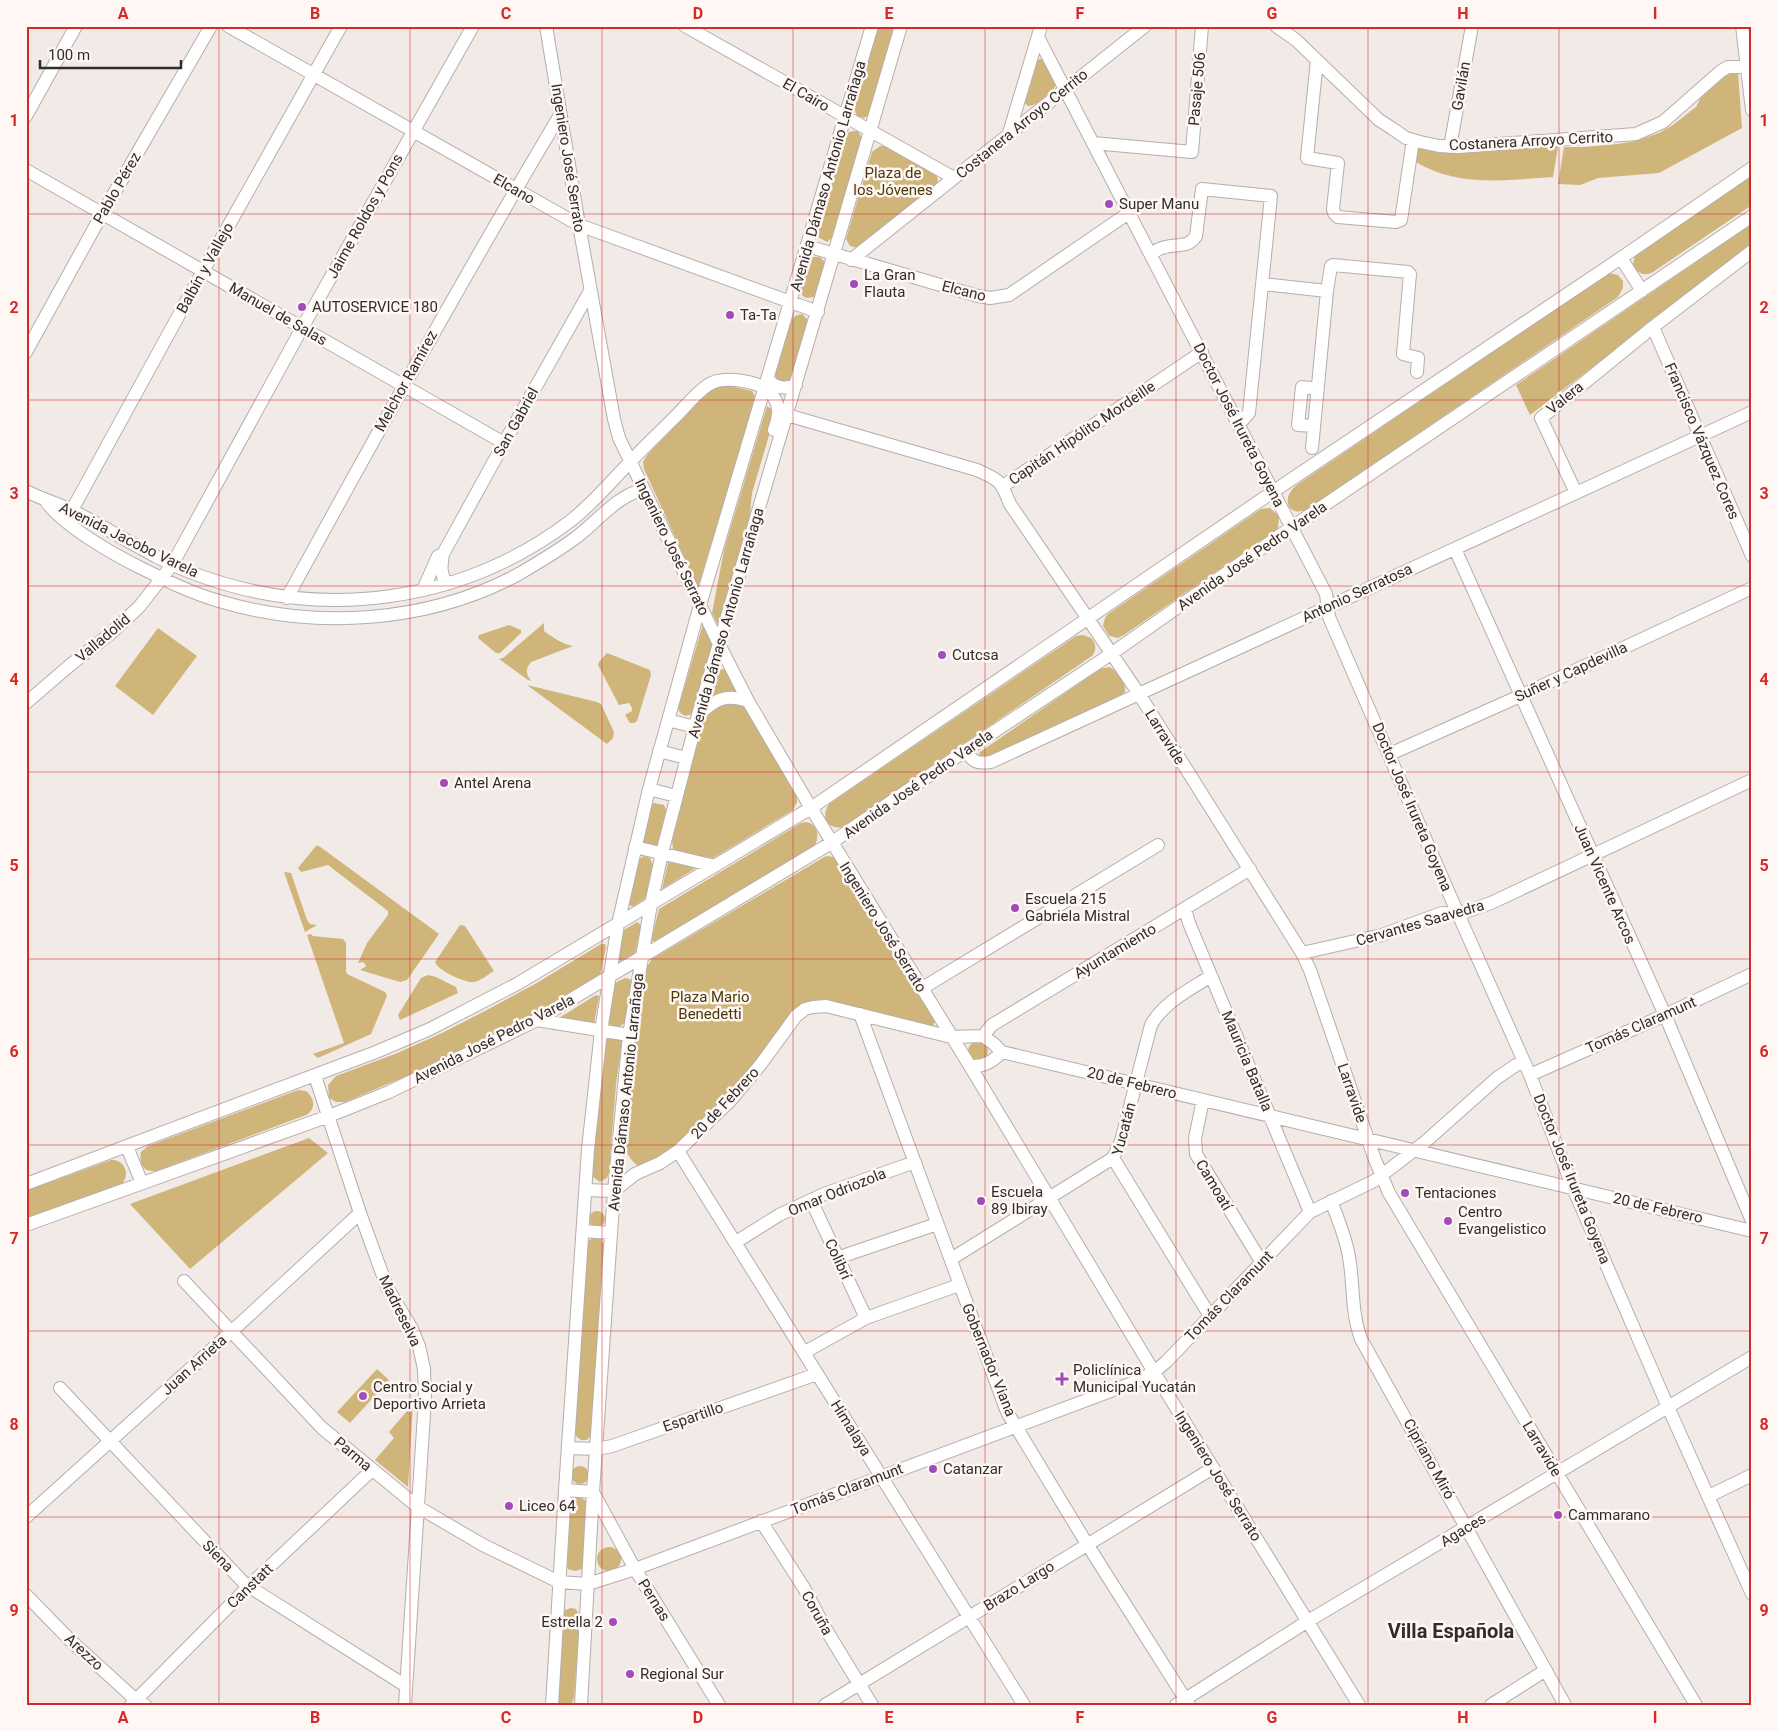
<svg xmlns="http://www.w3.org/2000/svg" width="1778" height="1731" font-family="Roboto,sans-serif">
	<rect width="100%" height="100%" fill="#f1eae6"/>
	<path fill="#cfb579" d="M 878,26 L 897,26 L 869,115 L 864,118 L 857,116 L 854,108 Z
		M 1041,59 L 1043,59 L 1057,84 C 1052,92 1037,106 1028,106 L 1024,102 L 1036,60 Z
		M 1732,72 L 1738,72 L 1742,128 L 1659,173 L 1598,178 L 1580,185 L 1558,184 L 1564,147 L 1585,147 L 1617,144 L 1636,141 L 1659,133 L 1673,125 L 1696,107 L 1702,95 L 1723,77 Z
		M 854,131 L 858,131 L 862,138 L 834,236 L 827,242 L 818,237 L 818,231 L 821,215 L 846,137 L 849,132 Z
		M 880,146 L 885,146 L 936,173 L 938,181 L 936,185 L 858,248 L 850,246 L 846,239 L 872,152 Z
		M 1416,146 L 1442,153 L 1462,153 L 1515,148 L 1558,147 L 1553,177 C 1505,180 1458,188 1414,161 Z
		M 1750,176 L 1752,205 L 1653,272 C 1644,277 1636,273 1633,264 L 1635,256 Z
		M 1752,224 L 1752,245 L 1530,415 L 1516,385 Z
		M 813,257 L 820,257 L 825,262 L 815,297 L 807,298 C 804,297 802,296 801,293 C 799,286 808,261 813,257 Z
		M 1609,273 L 1618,275 L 1623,281 L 1623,288 L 1618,297 L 1306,510 C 1286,517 1281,496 1298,484 Z
		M 802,314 L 808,320 L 791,380 L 788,383 L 776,380 L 775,372 L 791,321 L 795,316 Z
		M 726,385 L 752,391 L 756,398 L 698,587 L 644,469 L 643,462 L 647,455 L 707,393 L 712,389 Z
		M 767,406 L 771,409 L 773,422 L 752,493 L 749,524 L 719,623 L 717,623 L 712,613 L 724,550 Z
		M 1270,508 L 1279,516 L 1278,528 L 1275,531 L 1124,635 L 1118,638 L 1109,636 L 1103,626 L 1105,618 L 1108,614 L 1261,509 Z
		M 544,623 L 544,631 C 552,637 562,644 573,646 L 531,662 C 525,669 526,674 531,681 L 528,680 L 499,659 L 503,658 Z
		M 703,624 L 713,645 L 693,713 C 686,718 681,715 678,709 Z
		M 509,625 L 521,630 L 521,633 L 500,653 L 496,653 L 478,638 L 479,635 Z
		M 158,628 L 197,656 L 153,715 L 115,686 Z
		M 1083,635 L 1091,638 C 1096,643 1097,650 1092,656 L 931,766 L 847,826 C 830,832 819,819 829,804 L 1076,636 Z
		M 607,653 L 650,670 L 651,675 L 637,721 L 634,723 L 630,723 L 625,715 L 632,711 L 632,708 L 629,703 L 619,705 L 598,665 L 599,662 Z
		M 1109,667 C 1118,671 1126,682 1125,692 L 1119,696 L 985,759 L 978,757 L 980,752 L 1100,669 Z
		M 722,669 L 726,670 L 739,694 L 712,698 L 719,671 Z
		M 527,685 L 597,702 L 601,704 L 614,732 L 613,738 L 607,744 Z
		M 734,703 L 743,706 L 749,713 L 797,796 L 797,802 L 793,810 L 713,858 L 678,852 L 673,849 L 672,840 L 703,722 C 710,708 720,704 734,703 Z
		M 654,803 L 664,805 L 666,810 L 658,846 L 642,845 L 649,808 Z
		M 806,822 C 817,824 820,835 815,845 L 657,942 L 651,941 L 659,909 L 801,823 Z
		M 316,846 L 319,846 L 439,934 L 407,980 L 400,982 L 360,970 L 365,967 L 366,965 L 363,962 L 358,963 L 367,943 L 388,915 L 388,911 L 328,865 L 301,872 L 298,868 Z
		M 644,856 L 650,858 L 653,865 L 646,898 L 634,906 L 631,906 L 628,903 L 638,860 Z
		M 826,856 L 833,857 L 837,860 L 935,1021 L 933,1027 L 817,1001 L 744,1076 L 723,1103 L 676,1148 L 641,1168 C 631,1162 626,1153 624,1142 L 633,1047 L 646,968 L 652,959 Z
		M 668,862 L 694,867 L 694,869 L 662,889 Z
		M 284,872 L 291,873 L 307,920 L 310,924 L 317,925 L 305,932 Z
		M 637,922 L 641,925 L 635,954 L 619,962 L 617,960 L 624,930 Z
		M 460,925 L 465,926 L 494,971 C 488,974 480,982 473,982 C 465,983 437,970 435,962 Z
		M 311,934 L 313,936 L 343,939 L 346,943 L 346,971 L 347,974 L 385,992 L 387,996 L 371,1034 L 318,1058 L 313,1054 L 344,1043 L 307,935 Z
		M 601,944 L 605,944 L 606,947 L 600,976 L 502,1032 L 440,1062 L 345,1102 L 336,1102 L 329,1098 L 328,1085 L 336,1076 L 395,1054 L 440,1034 L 485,1011 L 535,984 Z
		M 428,975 L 436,977 L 456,987 L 458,993 L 400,1020 L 398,1015 L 421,978 Z
		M 625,978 L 630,979 L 631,982 L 625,1022 L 619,1028 L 611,1026 L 608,1022 L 613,987 L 615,983 Z
		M 596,995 L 599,996 L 594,1024 L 559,1018 Z
		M 606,1038 L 620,1040 L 622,1042 L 616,1084 L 609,1173 L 607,1178 L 600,1182 L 593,1177 L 592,1173 Z
		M968 1051a10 10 0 1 1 20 0a10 10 0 1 1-20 0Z
		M 298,1090 L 306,1091 C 315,1098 316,1110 306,1115 L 156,1171 C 143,1172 139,1165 141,1152 L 148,1146 Z
		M 309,1138 L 328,1153 L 190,1269 L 130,1204 Z
		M 111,1160 C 125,1159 131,1175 121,1185 L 26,1219 L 26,1191 Z
		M589 1219a8 8 0 1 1 16 0a8 8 0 1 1-16 0Z
		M 594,1238 L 601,1239 L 604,1245 L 591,1435 L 587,1440 L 581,1440 L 576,1436 L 575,1430 L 587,1246 L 589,1240 Z
		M 377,1369 L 389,1380 L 350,1423 L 337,1412 Z
		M 413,1404 L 408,1487 L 375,1460 L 394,1438 L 389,1432 Z
		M571 1475a9 9 0 1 1 18 0a9 9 0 1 1-18 0Z
		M 580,1497 L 586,1501 L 584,1564 L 582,1569 L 575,1571 L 568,1569 L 567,1566 L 571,1501 L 573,1499 Z
		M597 1559a12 12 0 1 1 24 0a12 12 0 1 1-24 0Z
		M 571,1608 L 576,1609 L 580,1617 L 574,1698 L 571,1705 L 560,1705 L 557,1699 L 563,1614 L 565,1610 Z"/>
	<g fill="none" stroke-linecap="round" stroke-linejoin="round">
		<defs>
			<path id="minor" d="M 228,26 L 579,225 L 818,312
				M 546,26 L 579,225 L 614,419 L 619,438 L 719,644 L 748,701 L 811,808 L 970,1066 L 1154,1372 L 1359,1705
				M 685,26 L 954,178
				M 1276,26 L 1296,40 L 1379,120 L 1393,129 L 1406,138 L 1420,142 L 1439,146 L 1458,147 L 1636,134 L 1663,122 L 1721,71 L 1728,67 L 1747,67
				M 1742,26 L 1752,110
				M 1038,37 L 1326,594 L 1329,617 L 1455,907 L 1530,1075 L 1573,1188 L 1668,1407 L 1752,1594
				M 1317,60 L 1307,158 L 1338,163 L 1333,209 L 1334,213 L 1338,217 L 1396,222 L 1401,220 L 1413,140
				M 26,116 L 76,26
				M 1009,133 L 1041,26
				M 1093,143 L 1192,152 L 1202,26
				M 1450,147 L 1472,26
				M 26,170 L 504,443
				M 807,246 L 978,296 L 990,298 L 1009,295 L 1130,212
				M 1151,254 C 1154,252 1158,249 1162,248 C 1174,243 1188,249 1196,236 L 1202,189 L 1271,196 L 1249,413 L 1239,424
				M 1621,258 L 1642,291
				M 851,260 L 1145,26
				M 1263,284 L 1327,291 L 1331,266 L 1333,265 L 1408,272 L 1410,274 L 1403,354 L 1418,358 L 1417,372
				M 1653,327 L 1752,556
				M 26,352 L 102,214 L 211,26
				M 768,379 C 775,389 786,389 796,385
				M 787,415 L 977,470 C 1000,480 1001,481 1010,504 L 1139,694 L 1302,953 L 1310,970 L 1374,1157 L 1389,1193 L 1696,1705
				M 1314,426 L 1298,425 L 1302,387 L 1318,389
				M 1312,448 L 1327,291
				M 1003,486 L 1202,352
				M 26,491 C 41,499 57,503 71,510 C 114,531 153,559 198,575 C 323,621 461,603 569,522 C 593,504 611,481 632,460 C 646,445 661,431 676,416 C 686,406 696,393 708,385 C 722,375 749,381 764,387 C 770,390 775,398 777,404 C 780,413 777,422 774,430
				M 1576,493 L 1541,418 L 1653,327 L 1752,251
				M 47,503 C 66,527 111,553 139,567 C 165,580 191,593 219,601 C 315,630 427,623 517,575 C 536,564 556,552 574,539 C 595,524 619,493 644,490
				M 72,510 L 203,271 L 341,26
				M 1455,549 L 1665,1015 L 1752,1221
				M 447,584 C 440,573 441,567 443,554 L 504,443 L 590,291
				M 423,590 L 438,556
				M 287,598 C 376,435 465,274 560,115
				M 26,703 L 69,666 L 111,633 L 139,607 L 172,565 L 302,328 L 473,26
				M 698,715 C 715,700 725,693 748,701
				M 668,720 L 695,727
				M 659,751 L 686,758
				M 965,751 C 974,762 976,764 991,762 L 1752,412
				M 1390,754 L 1520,696 L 1752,588
				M 649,789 L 676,796
				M 635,847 L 715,866
				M 1185,909 L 1189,923 L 1310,1212
				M 1302,953 L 1382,935 L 1442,913 L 1459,914 L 1491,903 L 1752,780
				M 921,989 L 1158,845
				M 860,1014 L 1007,1412 L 1087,1544 L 1189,1705
				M 537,1020 L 629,1035
				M 983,1036 L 992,1025 L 1250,869
				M 970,1066 C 984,1067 992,1062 1002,1052
				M 1530,1075 L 1665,1015 L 1752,974
				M 315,1076 L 360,1213 L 387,1287 L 412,1329 L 419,1346 L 424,1369 L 425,1399 L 405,1705
				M 1203,1100 L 1195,1138 L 1196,1154 L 1262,1263
				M 127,1147 L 142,1183
				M 678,1151 L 1024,1705
				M 1113,1158 L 1121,1141 L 1151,1025 C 1164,1002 1189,990 1211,976
				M 1113,1158 L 1210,1316
				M 26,1184 L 376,1052 L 430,1029 L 517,984 L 811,808 L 1274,491 L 1621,258 L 1752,168
				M 586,1190 L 614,1191 L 635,1174 L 660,1163 L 678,1151 L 731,1100 L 761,1064 L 796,1016 L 805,1009 L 813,1007 L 826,1006 L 951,1037 L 983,1036 L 994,1044 L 1002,1052 L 1752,1231
				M 811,1200 L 866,1318
				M 1331,1201 C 1338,1219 1346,1238 1349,1257 C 1354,1285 1351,1312 1361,1339 L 1565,1705
				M 26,1225 L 329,1116 L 389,1092 L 537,1020 L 831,843 L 965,751 L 1111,654 L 1292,527 L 1752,216
				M 583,1231 L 611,1233
				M 736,1242 L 779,1215 L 824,1194 L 915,1162
				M 837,1258 L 937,1224
				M 951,1259 L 1113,1158
				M 184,1281 L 322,1428 L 418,1507 L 483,1545 L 559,1582 L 588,1584 L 635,1569 L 1135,1382 L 1154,1372 L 1166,1362 L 1310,1212 L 1374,1181 L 1425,1142 L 1497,1078 L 1516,1065 L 1524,1062
				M 805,1352 L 866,1318 L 959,1285
				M 60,1388 L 245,1584 L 406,1686
				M 568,1448 L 597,1449 L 612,1446 L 817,1374
				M 565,1490 L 593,1492 L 635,1569 L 719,1705
				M 1709,1496 L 1752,1475
				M 26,1517 L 231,1332 L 360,1213
				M 761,1521 L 804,1588 L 825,1628 L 872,1705
				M 26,1595 L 70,1640 L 136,1700 L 145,1705
				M 131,1705 L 249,1586 L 372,1470
				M 552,1705 L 565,1490 L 588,1149 L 601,1031 L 618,924 L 649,789 L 700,605 L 872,26
				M 581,1705 L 593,1492 L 614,1191 L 629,1035 L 651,904 L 662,853 L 698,715 L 901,26
				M 825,1705 L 1213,1468
				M 1176,1705 L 1308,1621 L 1752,1357
				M 1491,1705 L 1546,1670"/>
		</defs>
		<use href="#minor" stroke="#b5aeab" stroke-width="14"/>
		<use href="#minor" stroke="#fff" stroke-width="12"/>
	</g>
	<path fill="none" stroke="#d62828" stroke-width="1" stroke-opacity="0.55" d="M 219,26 L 219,1705M 410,26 L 410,1705M 602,26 L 602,1705M 793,26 L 793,1705M 985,26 L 985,1705M 1176,26 L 1176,1705M 1368,26 L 1368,1705M 1559,26 L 1559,1705M 26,214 L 1752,214M 26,400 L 1752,400M 26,586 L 1752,586M 26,772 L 1752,772M 26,959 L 1752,959M 26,1145 L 1752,1145M 26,1331 L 1752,1331M 26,1517 L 1752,1517"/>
	<g fill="#a34cb9" stroke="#fef7f3" stroke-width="2">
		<circle cx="1109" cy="204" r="5"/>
		<circle cx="854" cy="284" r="5"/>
		<circle cx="302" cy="307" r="5"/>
		<circle cx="730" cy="315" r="5"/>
		<circle cx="942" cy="655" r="5"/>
		<circle cx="444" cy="783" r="5"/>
		<circle cx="1015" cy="908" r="5"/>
		<circle cx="1405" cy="1193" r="5"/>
		<circle cx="981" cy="1201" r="5"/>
		<circle cx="1448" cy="1221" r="5"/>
		<path d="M1059.5 1371.5h5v5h5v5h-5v5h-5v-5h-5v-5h5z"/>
		<circle cx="363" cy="1396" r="5"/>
		<circle cx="933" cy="1469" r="5"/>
		<circle cx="509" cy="1506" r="5"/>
		<circle cx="1558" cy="1515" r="5"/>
		<circle cx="613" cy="1622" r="5"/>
		<circle cx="630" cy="1674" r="5"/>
	</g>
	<g text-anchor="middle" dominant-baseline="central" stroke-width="5" stroke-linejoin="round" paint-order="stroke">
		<g font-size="15" fill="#302d2c" stroke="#fef7f3">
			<text transform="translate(1461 86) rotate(-80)">Gavilán</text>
			<text transform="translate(1197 89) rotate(-85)">Pasaje 506</text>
			<text transform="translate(806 95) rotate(30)">El Cairo</text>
			<text transform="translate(1022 124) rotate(-39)">Costanera Arroyo Cerrito</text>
			<text transform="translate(1531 141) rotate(-3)">Costanera Arroyo Cerrito</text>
			<text transform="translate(568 158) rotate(81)">Ingeniero José Serrato</text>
			<text transform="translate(828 176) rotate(-74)">Avenida Dámaso Antonio Larrañaga</text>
			<text transform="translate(117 188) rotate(-60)">Pablo Pérez</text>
			<text transform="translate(514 189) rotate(30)">Elcano</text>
			<text transform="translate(365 216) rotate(-61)">Jaime Roldos y Pons</text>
			<text transform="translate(205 268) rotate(-61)">Balbín y Vallejo</text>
			<text transform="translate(964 291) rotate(14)">Elcano</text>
			<text transform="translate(278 314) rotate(30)">Manuel de Salas</text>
			<text transform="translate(406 381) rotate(-61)">Melchor Ramírez</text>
			<text transform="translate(1565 398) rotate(-39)">Valera</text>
			<text transform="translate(516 422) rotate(-61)">San Gabriel</text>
			<text transform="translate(1239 425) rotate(63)">Doctor José Irureta Goyena</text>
			<text transform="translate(1082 433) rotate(-34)">Capitán Hipólito Mordeille</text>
			<text transform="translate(1702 441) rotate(67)">Francisco Vázquez Cores</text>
			<text transform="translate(129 540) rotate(26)">Avenida Jacobo Varela</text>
			<text transform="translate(672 547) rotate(64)">Ingeniero José Serrato</text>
			<text transform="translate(1252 556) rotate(-35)">Avenida José Pedro Varela</text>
			<text transform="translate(1357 593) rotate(-25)">Antonio Serratosa</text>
			<text transform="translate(726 623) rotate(-74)">Avenida Dámaso Antonio Larrañaga</text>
			<text transform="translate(103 638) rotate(-40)">Valladolid</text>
			<text transform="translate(1571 672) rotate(-25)">Suñer y Capdevilla</text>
			<text transform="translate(1165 737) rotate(58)">Larravide</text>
			<text transform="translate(918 784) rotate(-35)">Avenida José Pedro Varela</text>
			<text transform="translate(1412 807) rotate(67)">Doctor José Irureta Goyena</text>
			<text transform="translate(1605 884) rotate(66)">Juan Vicente Arcos</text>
			<text transform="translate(1420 923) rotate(-16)">Cervantes Saavedra</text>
			<text transform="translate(883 927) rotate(58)">Ingeniero José Serrato</text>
			<text transform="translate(1115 951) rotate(-31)">Ayuntamiento</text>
			<text transform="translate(1641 1025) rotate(-24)">Tomás Claramunt</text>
			<text transform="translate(494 1039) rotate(-27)">Avenida José Pedro Varela</text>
			<text transform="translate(1247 1061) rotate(67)">Mauricia Batalla</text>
			<text transform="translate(1132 1083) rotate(14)">20 de Febrero</text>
			<text transform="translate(626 1092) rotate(-84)">Avenida Dámaso Antonio Larrañaga</text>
			<text transform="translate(1352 1093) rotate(71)">Larravide</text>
			<text transform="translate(725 1103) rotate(-47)">20 de Febrero</text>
			<text transform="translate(1124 1129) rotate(-75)">Yucatán</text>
			<text transform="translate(1572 1179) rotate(68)">Doctor José Irureta Goyena</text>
			<text transform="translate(1214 1185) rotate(59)">Camoatí</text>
			<text transform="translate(837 1192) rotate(-22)">Omar Odriozola</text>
			<text transform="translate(1658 1208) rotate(13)">20 de Febrero</text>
			<text transform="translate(838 1259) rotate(65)">Colibrí</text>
			<text transform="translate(1229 1296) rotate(-46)">Tomás Claramunt</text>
			<text transform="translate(400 1311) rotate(64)">Madreselva</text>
			<text transform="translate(989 1360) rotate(68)">Gobernador Viana</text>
			<text transform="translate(194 1365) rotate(-42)">Juan Arrieta</text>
			<text transform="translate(693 1417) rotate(-19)">Espartillo</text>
			<text transform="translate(851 1428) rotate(58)">Himalaya</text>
			<text transform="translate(1542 1449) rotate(59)">Larravide</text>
			<text transform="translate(353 1454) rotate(40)">Parma</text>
			<text transform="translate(1429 1459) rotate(61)">Cipriano Miró</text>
			<text transform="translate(1218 1476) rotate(58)">Ingeniero José Serrato</text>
			<text transform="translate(847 1489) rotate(-21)">Tomás Claramunt</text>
			<text transform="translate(1463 1530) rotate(-31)">Agaces</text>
			<text transform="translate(218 1556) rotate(46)">Siena</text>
			<text transform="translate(250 1586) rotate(-44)">Canstatt</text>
			<text transform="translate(1019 1586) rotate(-32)">Brazo Largo</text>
			<text transform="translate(654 1600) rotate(58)">Pernas</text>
			<text transform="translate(817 1613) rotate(61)">Coruña</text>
			<text transform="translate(84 1652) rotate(43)">Arezzo</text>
		</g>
		<g font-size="15" fill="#4b3908" stroke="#fef7f3">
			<text x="893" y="173">Plaza de<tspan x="893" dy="17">los Jóvenes</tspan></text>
			<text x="710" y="997">Plaza Mario<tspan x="710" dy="17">Benedetti</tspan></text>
		</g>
		<g font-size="15" fill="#302d2c" stroke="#fef7f3" text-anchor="start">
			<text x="1119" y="204">Super Manu</text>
			<text x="864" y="275">La Gran<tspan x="864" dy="17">Flauta</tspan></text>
			<text x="312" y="307">AUTOSERVICE 180</text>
			<text x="740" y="315">Ta-Ta</text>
			<text x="952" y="655">Cutcsa</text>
			<text x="454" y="783">Antel Arena</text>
			<text x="1025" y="899">Escuela 215<tspan x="1025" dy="17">Gabriela Mistral</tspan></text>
			<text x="991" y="1192">Escuela<tspan x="991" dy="17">89 Ibiray</tspan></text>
			<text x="1415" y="1193">Tentaciones</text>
			<text x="1458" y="1212">Centro<tspan x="1458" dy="17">Evangelistico</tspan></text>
			<text x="1073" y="1370">Policlínica<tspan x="1073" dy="17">Municipal Yucatán</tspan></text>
			<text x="373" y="1387">Centro Social y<tspan x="373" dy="17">Deportivo Arrieta</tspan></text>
			<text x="943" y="1469">Catanzar</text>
			<text x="519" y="1506">Liceo 64</text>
			<text x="1568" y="1515">Cammarano</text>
			<text x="603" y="1622" text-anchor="end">Estrella 2</text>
			<text x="640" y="1674">Regional Sur</text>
		</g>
		<g font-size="20" font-weight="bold" fill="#302d2c" stroke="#fef7f3">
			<text x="1451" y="1631">Villa Española</text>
		</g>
	</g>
	<rect width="1778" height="1731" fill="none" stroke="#fef7f3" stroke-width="55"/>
	<path d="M40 60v8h141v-8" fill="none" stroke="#302d2c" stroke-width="2.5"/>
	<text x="48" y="60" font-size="15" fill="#302d2c" stroke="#fef7f3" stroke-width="4" paint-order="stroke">100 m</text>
	<rect x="28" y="28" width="1722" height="1676" fill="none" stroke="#d62828" stroke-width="2"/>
	<g font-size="16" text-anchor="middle" font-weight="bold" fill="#d62828">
		<text x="123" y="19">A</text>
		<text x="315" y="19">B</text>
		<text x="506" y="19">C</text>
		<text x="698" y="19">D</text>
		<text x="889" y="19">E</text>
		<text x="1080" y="19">F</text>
		<text x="1272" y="19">G</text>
		<text x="1463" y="19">H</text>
		<text x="1655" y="19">I</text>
		<text x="14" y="126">1</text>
		<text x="1764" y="126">1</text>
		<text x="14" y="313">2</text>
		<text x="1764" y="313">2</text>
		<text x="14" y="499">3</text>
		<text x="1764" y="499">3</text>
		<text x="14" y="685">4</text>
		<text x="1764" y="685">4</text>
		<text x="14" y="871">5</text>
		<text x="1764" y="871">5</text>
		<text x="14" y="1057">6</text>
		<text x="1764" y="1057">6</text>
		<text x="14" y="1244">7</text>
		<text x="1764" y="1244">7</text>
		<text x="14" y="1430">8</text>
		<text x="1764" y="1430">8</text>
		<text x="14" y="1616">9</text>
		<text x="1764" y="1616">9</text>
		<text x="123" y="1723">A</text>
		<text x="315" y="1723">B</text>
		<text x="506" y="1723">C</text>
		<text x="698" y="1723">D</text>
		<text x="889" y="1723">E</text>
		<text x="1080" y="1723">F</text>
		<text x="1272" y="1723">G</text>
		<text x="1463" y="1723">H</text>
		<text x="1655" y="1723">I</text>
	</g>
</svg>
